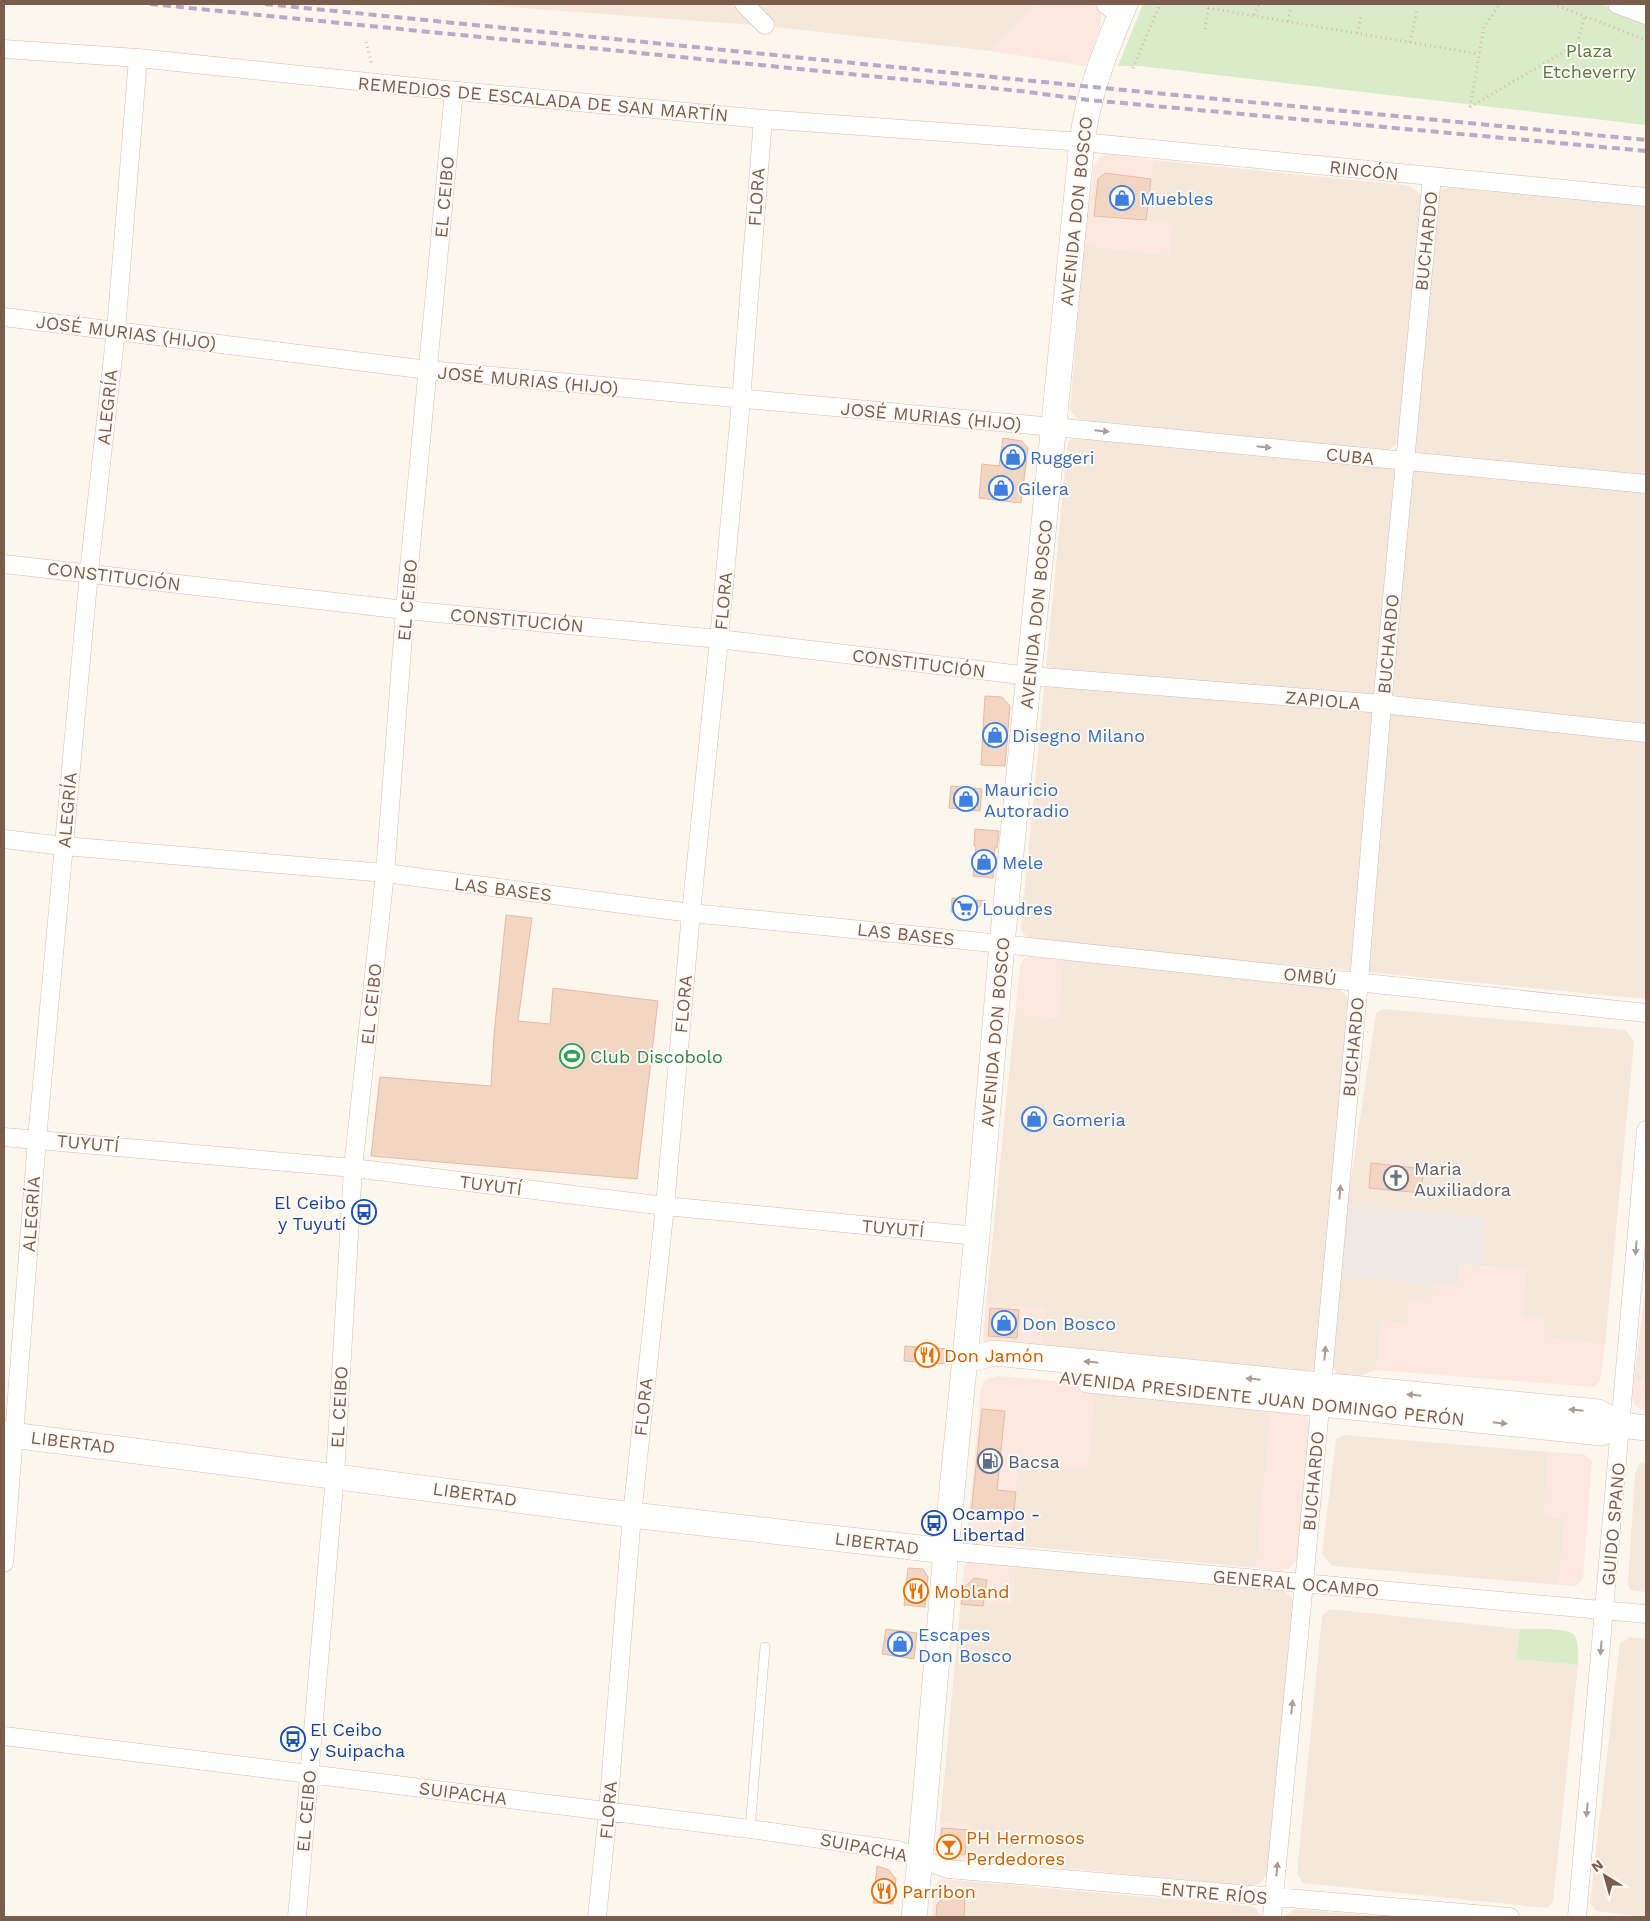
<svg xmlns="http://www.w3.org/2000/svg" width="1650" height="1921" font-family="'Work Sans',sans-serif">
	<rect width="100%" height="100%" fill="#fdf6ec"/>
	<path fill="#f5e8da" d="M 469,4 L 732,4 L 753,25 Z
		M 750,4 L 1037,4 L 991,51 L 774,27 Z
		M 1153,160 L 1404,185 L 1411,187 L 1422,196 L 1399,441 L 1394,446 L 1388,451 L 1081,420 L 1076,417 L 1070,410 L 1084,245 L 1168,255 L 1146,220 Z
		M 1453,187 L 1646,205 L 1646,999 L 1033,940 L 1027,937 L 1022,932 L 1021,928 L 1067,449 L 1069,441 L 1075,438 L 1083,437 L 1412,466 L 1437,194 L 1441,190 Z
		M 1063,960 L 1338,988 L 1348,997 L 1350,1002 L 1315,1362 L 1313,1369 L 1307,1373 L 1041,1350 L 986,1303 L 1015,1014 L 1058,1018 Z
		M 1383,1009 L 1626,1030 L 1634,1042 L 1605,1345 L 1543,1337 L 1522,1316 L 1526,1271 L 1481,1266 L 1486,1219 L 1347,1205 L 1376,1013 Z
		M 1339,1276 L 1434,1284 L 1432,1304 L 1407,1323 L 1382,1321 L 1376,1370 L 1346,1381 L 1339,1378 L 1331,1363 Z
		M 1646,1284 L 1646,1381 L 1634,1380 Z
		M 1096,1385 L 1272,1405 L 1256,1568 L 1009,1545 L 1018,1463 Z
		M 1344,1435 L 1548,1452 L 1544,1516 L 1565,1518 L 1559,1585 L 1332,1566 L 1322,1554 L 1336,1439 Z
		M 1640,1463 L 1646,1464 L 1646,1592 L 1630,1590 L 1628,1583 L 1635,1474 Z
		M 1016,1561 L 1281,1588 L 1293,1599 L 1296,1606 L 1268,1874 L 1260,1883 L 1253,1886 L 966,1859 L 969,1825 L 940,1823 L 961,1599 L 1011,1604 Z
		M 1330,1609 L 1520,1629 L 1517,1659 L 1578,1665 L 1553,1902 L 1547,1908 L 1303,1883 L 1297,1873 L 1322,1616 Z
		M 1630,1637 L 1646,1639 L 1646,1917 L 1596,1911 L 1590,1903 L 1620,1643 Z
		M 966,1881 L 1250,1906 L 1255,1908 L 1262,1917 L 963,1917 Z
		M 1295,1909 L 1388,1917 L 1283,1917 Z"/>
	<path fill="#fde8e0" d="M 1037,4 L 1096,4 L 1098,6 L 1101,14 L 1101,24 L 1086,66 L 991,51 Z
		M 1106,154 L 1153,160 L 1146,220 L 1172,224 L 1169,255 L 1084,245 L 1094,166 L 1100,157 Z
		M 1027,957 L 1063,960 L 1058,1018 L 1015,1014 L 1020,967 L 1022,961 Z
		M 1459,1264 L 1526,1271 L 1522,1316 L 1545,1318 L 1543,1337 L 1605,1345 L 1600,1381 L 1594,1387 L 1376,1370 L 1382,1321 L 1407,1323 L 1409,1302 L 1432,1304 L 1434,1284 L 1457,1286 Z
		M 986,1303 L 1045,1309 L 1041,1350 L 987,1345 L 984,1342 L 983,1336 Z
		M 999,1376 L 1096,1385 L 1087,1470 L 1018,1463 L 1009,1545 L 977,1542 L 970,1538 L 967,1532 L 981,1388 L 984,1382 L 989,1378 Z
		M 1634,1380 L 1646,1381 L 1646,1411 L 1642,1410 L 1635,1405 L 1632,1398 Z
		M 1272,1405 L 1304,1410 L 1308,1418 L 1309,1423 L 1298,1559 L 1289,1568 L 1281,1571 L 1256,1568 Z
		M 1548,1452 L 1584,1454 L 1592,1461 L 1583,1579 L 1576,1586 L 1559,1585 L 1565,1518 L 1544,1516 Z
		M 970,1558 L 1016,1561 L 1011,1604 L 961,1599 L 964,1567 Z
		M 940,1823 L 969,1825 L 966,1859 L 948,1857 L 942,1854 L 938,1849 Z
		M 942,1879 L 966,1881 L 963,1917 L 932,1917 L 935,1887 L 938,1881 Z"/>
	<path fill="#efe9e4" d="M 1347,1205 L 1486,1219 L 1481,1266 L 1459,1264 L 1457,1286 L 1339,1276 Z"/>
	<path fill="#d8ecc9" d="M 1143,4 L 1601,4 L 1646,22 L 1646,125 L 1140,66 L 1118,66 Z
		M 1520,1629 C 1531,1629 1569,1627 1575,1636 C 1579,1644 1578,1656 1578,1665 L 1516,1659 Z"/>
	<path fill="#f3d5c3" stroke="#e6bba3" d="M 1105,173 L 1151,179 L 1146,220 L 1094,216 L 1098,179 Z
		M 1003,438 L 1022,441 L 1028,448 L 1021,503 L 979,498 L 982,464 L 999,466 Z
		M 985,696 L 1002,697 L 1010,706 L 1005,766 L 981,765 Z
		M 951,786 L 982,789 L 980,811 L 949,808 Z
		M 975,829 L 999,831 L 997,848 L 995,847 L 993,878 L 973,876 L 976,846 L 974,846 Z
		M 952,898 L 986,901 L 971,914 L 951,912 Z
		M 506,915 L 532,918 L 518,1021 L 550,1024 L 553,988 L 658,1001 L 637,1179 L 371,1156 L 380,1077 L 491,1086 L 494,1035 Z
		M 1371,1163 L 1424,1169 L 1421,1193 L 1369,1188 Z
		M 990,1308 L 1019,1310 L 1017,1338 L 988,1336 Z
		M 905,1346 L 950,1349 L 949,1364 L 904,1361 Z
		M 982,1409 L 1005,1411 L 997,1490 L 1016,1492 L 1013,1519 L 971,1514 Z
		M 908,1568 L 923,1569 L 928,1577 L 925,1607 L 904,1605 Z
		M 974,1578 L 987,1580 L 983,1606 L 961,1604 L 963,1589 Z
		M 886,1629 L 917,1633 L 914,1659 L 882,1654 Z
		M 942,1828 L 968,1830 L 965,1855 L 947,1853 L 940,1844 Z
		M 877,1866 L 889,1870 L 896,1879 L 893,1904 L 873,1903 Z
		M 946,1896 L 965,1898 L 964,1917 L 936,1917 L 937,1904 Z"/>
	<g fill="none" stroke-linecap="round" stroke-linejoin="round">
		<defs>
			<path id="lane" d="M 750,1829 L 765,1647"/>
			<path id="street" d="M 744,4 L 765,25
				M 1105,4 L 1120,16
				M 1617,4 L 1646,15
				M 4,49 L 138,58 L 425,88 L 763,119 L 1082,142 L 1646,197
				M 4,317 L 428,370 L 1054,427 L 1646,484
				M 4,564 L 405,610 L 719,639 L 1030,676 L 1382,704 L 1646,733
				M 4,839 L 64,846 L 385,873 L 691,913 L 1002,944 L 1646,1013
				M 4,1137 L 353,1168 L 665,1206 L 977,1236
				M 946,1551 L 1646,1614
				M 4,1563 L 37,1139 L 89,572 L 116,330 L 138,58
				M 4,1736 L 750,1829 L 897,1850 L 948,1869 L 1510,1917
				M 297,1917 L 335,1475 L 353,1168 L 385,873 L 405,610 L 454,91
				M 597,1917 L 608,1811 L 632,1515 L 665,1206 L 691,913 L 719,639 L 741,400 L 763,119
				M 1272,1917 L 1304,1583 L 1359,981 L 1382,704 L 1432,177
				M 1577,1917 L 1646,1130"/>
			<path id="secondary" d="M 966,1360 L 994,1353 L 1598,1412 L 1621,1425 L 1646,1428
				M 1088,1380 L 1601,1433 L 1621,1425
				M 4,1434 L 632,1515 L 946,1551
				M 914,1917 L 920,1859 L 946,1551 L 977,1236 L 1002,944 L 1082,142 C 1088,93 1106,49 1125,4"/>
		</defs>
		<use href="#lane" stroke="#d1beb0" stroke-width="10"/>
		<use href="#street" stroke="#d1beb0" stroke-width="19"/>
		<use href="#secondary" stroke="#d6c0b0" stroke-width="26"/>
		<path stroke="#d9b8a5" stroke-width="3" stroke-dasharray="1 4" stroke-linecap="butt" d="M 360,4 L 361,7
			M 1553,4 L 1646,40
			M 1208,8 L 1479,54
			M 1254,15 L 1259,4
			M 1288,21 L 1291,6
			M 1205,29 L 1209,4
			M 1357,33 L 1361,17
			M 366,42 L 372,65
			M 1410,42 L 1417,10
			M 1133,68 L 1160,4
			M 1470,107 L 1577,44 L 1585,16
			M 1470,107 L 1484,27 L 1500,4"/>
		<use href="#lane" stroke="#fff" stroke-width="9"/>
		<use href="#street" stroke="#fff" stroke-width="18"/>
		<use href="#secondary" stroke="#fff" stroke-width="25"/>
		<path stroke="#b9a8c9" stroke-width="4" stroke-dasharray="8 5" stroke-linecap="butt" d="M 150,4 L 1020,91 L 1089,100 L 1646,151
			M 265,4 L 1093,87 L 1646,140"/>
	</g>
	<defs><path id="oneway-solid" d="M-6-.8H1V-3.2L6.5 0L1 3.2V.8H-6Z" transform="scale(1.25)"/></defs>
	<g fill="#af9d94">
		<use href="#oneway-solid" transform="translate(1102 431) rotate(6)"/>
		<use href="#oneway-solid" transform="translate(1264 447) rotate(6)"/>
		<use href="#oneway-solid" transform="translate(1340 1192) rotate(-85)"/>
		<use href="#oneway-solid" transform="translate(1636 1248) rotate(95)"/>
		<use href="#oneway-solid" transform="translate(1325 1353) rotate(-85)"/>
		<use href="#oneway-solid" transform="translate(1091 1362) rotate(-174)"/>
		<use href="#oneway-solid" transform="translate(1253 1379) rotate(-174)"/>
		<use href="#oneway-solid" transform="translate(1414 1395) rotate(-174)"/>
		<use href="#oneway-solid" transform="translate(1576 1410) rotate(-174)"/>
		<use href="#oneway-solid" transform="translate(1500 1423) rotate(6)"/>
		<use href="#oneway-solid" transform="translate(1601 1648) rotate(95)"/>
		<use href="#oneway-solid" transform="translate(1292 1707) rotate(-84)"/>
		<use href="#oneway-solid" transform="translate(1587 1810) rotate(95)"/>
		<use href="#oneway-solid" transform="translate(1277 1869) rotate(-84)"/>
	</g>
	<defs>
		<symbol id="shop-ring" viewBox="-11 -11 22 22"><circle r="9.5" fill="#fffaf3" stroke="#3f7fe0" stroke-width="1.5"/><path d="M-5-2.5h2.3a2.7 3.5 0 0 1 5.4 0H5L5.5 6h-11ZM-1.5-2.5h3a1.5 2.3 0 0 0-3 0Z" fill="#3f7fe0"/></symbol>
		<symbol id="supermarket-ring" viewBox="-11 -11 22 22"><circle r="9.5" fill="#fffaf3" stroke="#3f7fe0" stroke-width="1.5"/><path d="M-6-5.5h2.5l.6 2H6L4.5 2H-2.5L-4.4-4H-6ZM-1.5 3.2a1.3 1.3 0 1 0 .1 0ZM3 3.2a1.3 1.3 0 1 0 .1 0Z" fill="#3f7fe0"/></symbol>
		<symbol id="stadium-ring" viewBox="-11 -11 22 22"><circle r="9.5" fill="#fffaf3" stroke="#2e9e5b" stroke-width="1.5"/><path d="M0-5a6.5 5 0 1 0 0 10a6.5 5 0 1 0 0-10ZM-3.5-1.8h7v3.6h-7Z" fill="#2e9e5b"/></symbol>
		<symbol id="church-ring" viewBox="-11 -11 22 22"><circle r="9.5" fill="#fffaf3" stroke="#6b7280" stroke-width="1.5"/><path d="M-1.2-6h2.4v3.5h3.3v2.4h-3.3V6h-2.4V-.1h-3.3v-2.4h3.3Z" fill="#6b7280"/></symbol>
		<symbol id="bus-ring" viewBox="-11 -11 22 22"><circle r="9.5" fill="#fffaf3" stroke="#1a4fb4" stroke-width="1.5"/><path d="M-5-6H5V4H4V6H2V4H-2V6H-4V4H-5ZM-3.5-4V0h7V-4ZM-3.5 1.2v1.5H-2V1.2ZM2 1.2v1.5H3.5V1.2Z" fill="#1a4fb4"/></symbol>
		<symbol id="restaurant-ring" viewBox="-11 -11 22 22"><circle r="9.5" fill="#fffaf3" stroke="#e8710a" stroke-width="1.5"/><path d="M-5-6h1v4h1v-4h1v4h1v-4h1v5L-1.5 .5V6h-2V.5L-5-1ZM5-6V6H3V1.5H1.5Q1.5-4 5-6Z" fill="#e8710a"/></symbol>
		<symbol id="fuel-ring" viewBox="-11 -11 22 22"><circle r="9.5" fill="#fffaf3" stroke="#5c6f8a" stroke-width="1.5"/><path d="M-5.5-6h7V0h2V4h1.3V-2.5L3-4.5l.8-.8L6-3V5H2.5V1h-1V6h-7ZM-4.2-4.7v3.2H.2V-4.7Z" fill="#5c6f8a"/></symbol>
		<symbol id="bar-ring" viewBox="-11 -11 22 22"><circle r="9.5" fill="#fffaf3" stroke="#e8710a" stroke-width="1.5"/><path d="M-6-5H6L.8 .8V4.5H3.5V6h-7V4.5H-.8V.8Z" fill="#e8710a"/></symbol>
	</defs>
	<g fill-rule="evenodd">
		<use href="#shop-ring" x="1108" y="184" width="28" height="28"/>
		<use href="#shop-ring" x="999" y="443" width="28" height="28"/>
		<use href="#shop-ring" x="987" y="474" width="28" height="28"/>
		<use href="#shop-ring" x="981" y="721" width="28" height="28"/>
		<use href="#shop-ring" x="952" y="785" width="28" height="28"/>
		<use href="#shop-ring" x="970" y="848" width="28" height="28"/>
		<use href="#supermarket-ring" x="951" y="894" width="28" height="28"/>
		<use href="#stadium-ring" x="558" y="1042" width="28" height="28"/>
		<use href="#shop-ring" x="1020" y="1105" width="28" height="28"/>
		<use href="#church-ring" x="1382" y="1164" width="28" height="28"/>
		<use href="#bus-ring" x="350" y="1198" width="28" height="28"/>
		<use href="#shop-ring" x="990" y="1309" width="28" height="28"/>
		<use href="#restaurant-ring" x="913" y="1341" width="28" height="28"/>
		<use href="#fuel-ring" x="976" y="1447" width="28" height="28"/>
		<use href="#bus-ring" x="920" y="1509" width="28" height="28"/>
		<use href="#restaurant-ring" x="902" y="1577" width="28" height="28"/>
		<use href="#shop-ring" x="886" y="1630" width="28" height="28"/>
		<use href="#bus-ring" x="279" y="1725" width="28" height="28"/>
		<use href="#bar-ring" x="935" y="1833" width="28" height="28"/>
		<use href="#restaurant-ring" x="870" y="1877" width="28" height="28"/>
	</g>
	<g text-anchor="middle" dominant-baseline="central" stroke-width="4" stroke-linejoin="round" paint-order="stroke">
		<g font-size="18" fill="#537a41" stroke="#fffaf3">
			<text x="1589" y="50">Plaza<tspan x="1589" dy="21">Etcheverry</tspan></text>
		</g>
		<g font-size="18" fill="#7a5c4d" stroke="#fffaf3">
			<text transform="translate(543 99) rotate(5)">REMEDIOS DE ESCALADA DE SAN MARTÍN</text>
			<text transform="translate(1364 170) rotate(6)">RINCÓN</text>
			<text transform="translate(444 197) rotate(-85)">EL CEIBO</text>
			<text transform="translate(756 197) rotate(-86)">FLORA</text>
			<text transform="translate(1076 211) rotate(-84)">AVENIDA DON BOSCO</text>
			<text transform="translate(1426 241) rotate(-84)">BUCHARDO</text>
			<text transform="translate(126 332) rotate(7)">JOSÉ MURIAS (HIJO)</text>
			<text transform="translate(528 380) rotate(5)">JOSÉ MURIAS (HIJO)</text>
			<text transform="translate(107 407) rotate(-84)">ALEGRÍA</text>
			<text transform="translate(931 416) rotate(5)">JOSÉ MURIAS (HIJO)</text>
			<text transform="translate(1350 456) rotate(6)">CUBA</text>
			<text transform="translate(114 576) rotate(7)">CONSTITUCIÓN</text>
			<text transform="translate(407 600) rotate(-85)">EL CEIBO</text>
			<text transform="translate(723 601) rotate(-85)">FLORA</text>
			<text transform="translate(1036 614) rotate(-84)">AVENIDA DON BOSCO</text>
			<text transform="translate(517 620) rotate(5)">CONSTITUCIÓN</text>
			<text transform="translate(1388 644) rotate(-85)">BUCHARDO</text>
			<text transform="translate(919 663) rotate(7)">CONSTITUCIÓN</text>
			<text transform="translate(1323 700) rotate(5)">ZAPIOLA</text>
			<text transform="translate(67 810) rotate(-85)">ALEGRÍA</text>
			<text transform="translate(503 889) rotate(7)">LAS BASES</text>
			<text transform="translate(906 934) rotate(6)">LAS BASES</text>
			<text transform="translate(1310 976) rotate(6)">OMBÚ</text>
			<text transform="translate(371 1004) rotate(-84)">EL CEIBO</text>
			<text transform="translate(683 1004) rotate(-85)">FLORA</text>
			<text transform="translate(995 1032) rotate(-85)">AVENIDA DON BOSCO</text>
			<text transform="translate(1353 1047) rotate(-85)">BUCHARDO</text>
			<text transform="translate(88 1143) rotate(5)">TUYUTÍ</text>
			<text transform="translate(491 1185) rotate(7)">TUYUTÍ</text>
			<text transform="translate(31 1214) rotate(-86)">ALEGRÍA</text>
			<text transform="translate(893 1228) rotate(5)">TUYUTÍ</text>
			<text transform="translate(1262 1398) rotate(6)">AVENIDA PRESIDENTE JUAN DOMINGO PERÓN</text>
			<text transform="translate(339 1407) rotate(-87)">EL CEIBO</text>
			<text transform="translate(643 1407) rotate(-84)">FLORA</text>
			<text transform="translate(73 1442) rotate(7)">LIBERTAD</text>
			<text transform="translate(1313 1481) rotate(-85)">BUCHARDO</text>
			<text transform="translate(475 1494) rotate(8)">LIBERTAD</text>
			<text transform="translate(1613 1524) rotate(-85)">GUIDO SPANO</text>
			<text transform="translate(877 1543) rotate(7)">LIBERTAD</text>
			<text transform="translate(1296 1583) rotate(5)">GENERAL OCAMPO</text>
			<text transform="translate(463 1793) rotate(7)">SUIPACHA</text>
			<text transform="translate(608 1810) rotate(-85)">FLORA</text>
			<text transform="translate(306 1811) rotate(-85)">EL CEIBO</text>
			<text transform="translate(864 1847) rotate(11)">SUIPACHA</text>
			<text transform="translate(1214 1893) rotate(5)">ENTRE RÍOS</text>
		</g>
		<g font-size="18" fill="#366cbe" stroke="#fffaf3" text-anchor="start">
			<text x="1140" y="198">Muebles</text>
			<text x="1030" y="457">Ruggeri</text>
			<text x="1018" y="488">Gilera</text>
			<text x="1012" y="735">Disegno Milano</text>
			<text x="984" y="789">Mauricio<tspan x="984" dy="21">Autoradio</tspan></text>
			<text x="1002" y="862">Mele</text>
			<text x="982" y="908">Loudres</text>
			<text x="1052" y="1119">Gomeria</text>
			<text x="1022" y="1323">Don Bosco</text>
			<text x="918" y="1634">Escapes<tspan x="918" dy="21">Don Bosco</tspan></text>
		</g>
		<g font-size="18" fill="#27864d" stroke="#fffaf3" text-anchor="start">
			<text x="590" y="1056">Club Discobolo</text>
		</g>
		<g font-size="18" fill="#5b616d" stroke="#fffaf3" text-anchor="start">
			<text x="1414" y="1168">Maria<tspan x="1414" dy="21">Auxiliadora</tspan></text>
		</g>
		<g font-size="18" fill="#164399" stroke="#fffaf3" text-anchor="start">
			<text x="346" y="1202" text-anchor="end">El Ceibo<tspan x="346" dy="21">y Tuyutí</tspan></text>
			<text x="952" y="1513">Ocampo -<tspan x="952" dy="21">Libertad</tspan></text>
			<text x="310" y="1729">El Ceibo<tspan x="310" dy="21">y Suipacha</tspan></text>
		</g>
		<g font-size="18" fill="#c56008" stroke="#fffaf3" text-anchor="start">
			<text x="944" y="1355">Don Jamón</text>
			<text x="934" y="1591">Mobland</text>
			<text x="966" y="1837">PH Hermosos<tspan x="966" dy="21">Perdedores</tspan></text>
			<text x="902" y="1891">Parribon</text>
		</g>
		<g font-size="18" fill="#4e5e75" stroke="#fffaf3" text-anchor="start">
			<text x="1008" y="1461">Bacsa</text>
		</g>
	</g>
	<rect width="1650" height="1921" fill="none" stroke="#7a5c4d" stroke-width="10"/>
	<g transform="translate(1605 1876) rotate(323)" stroke="#fffaf3" stroke-width="4" paint-order="stroke">
	<path d="M0-4L9 19L0 12L-9 19Z" fill="#7a5c4d"/>
	<text y="-8" font-size="14" font-weight="bold" text-anchor="middle" fill="#7a5c4d">N</text>
	</g>
</svg>
